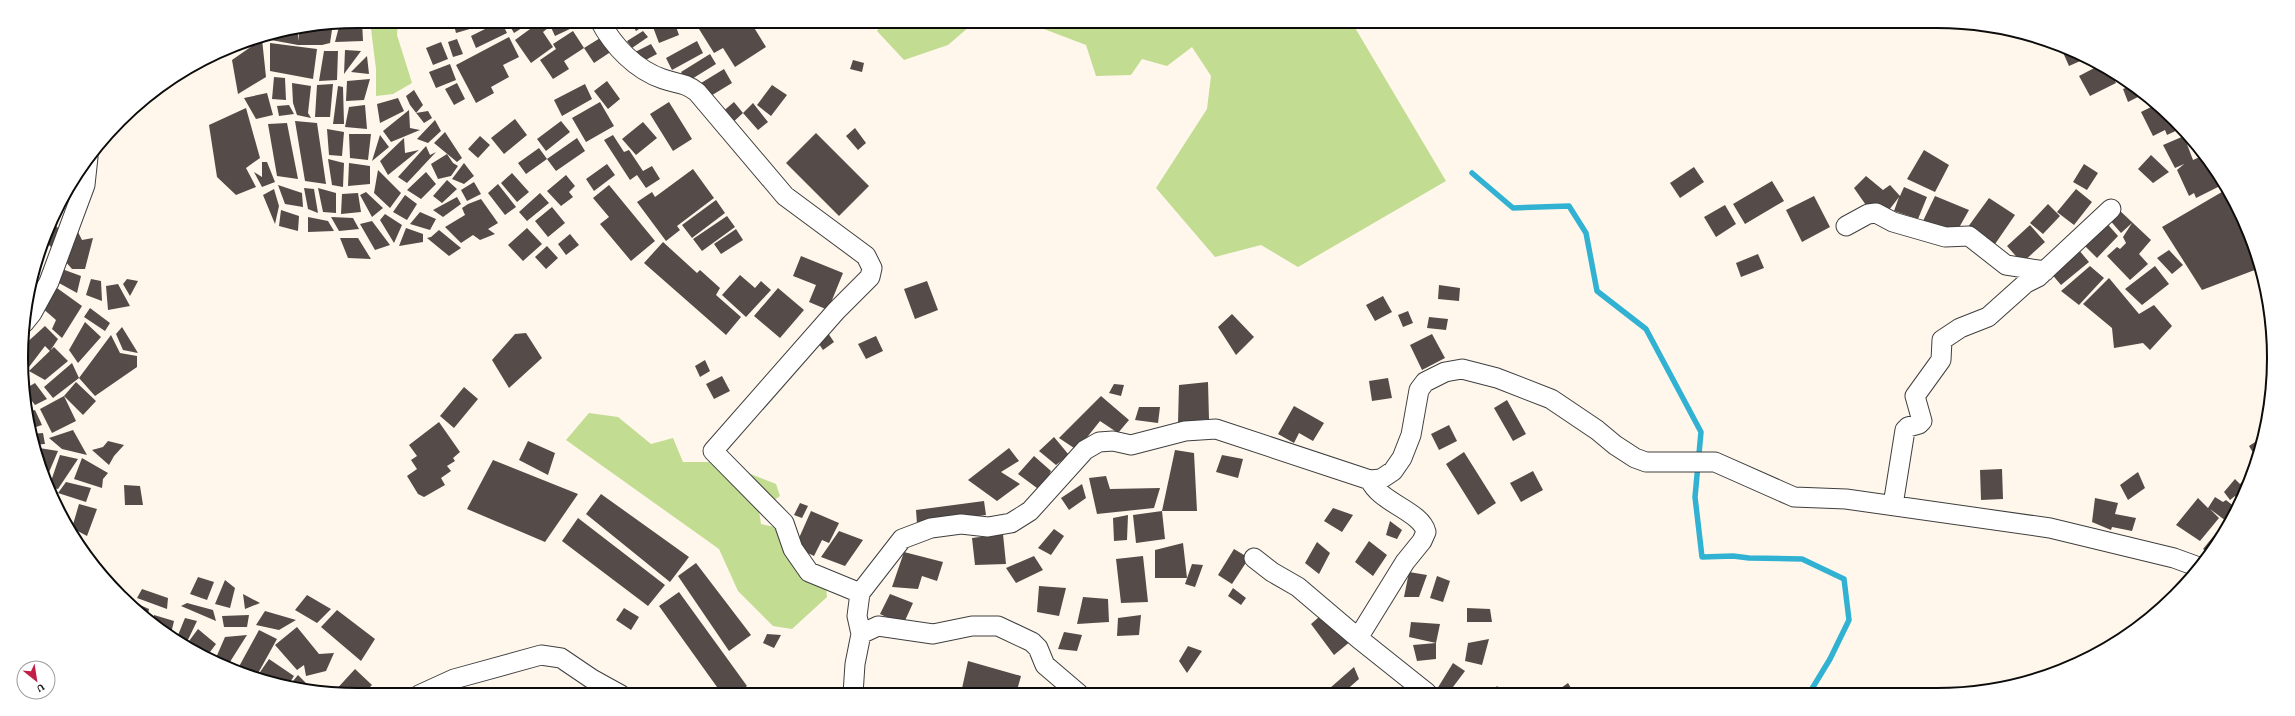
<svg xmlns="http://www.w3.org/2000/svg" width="2295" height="716" font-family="'Crimson Pro',serif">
	<rect width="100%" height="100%" fill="#fff7eb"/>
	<path fill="#c2dc92" d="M 370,21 L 398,21 L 397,35 L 412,83 L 393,94 L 376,96 L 376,69 Z
		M 885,21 L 976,21 L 948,45 L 904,60 L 877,31 Z
		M 1023,21 L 1351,21 L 1446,181 L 1298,267 L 1261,245 L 1215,257 L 1156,188 L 1207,109 L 1211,76 L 1192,47 L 1167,66 L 1142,59 L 1131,75 L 1096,76 L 1086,45 Z
		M 589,413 L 618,417 L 651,444 L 673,438 L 683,462 L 720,462 L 776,484 L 780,496 L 759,511 L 761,524 L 792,531 L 826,587 L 827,597 L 792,629 L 773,626 L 738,591 L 719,549 L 566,440 Z"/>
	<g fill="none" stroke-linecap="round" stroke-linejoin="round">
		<path stroke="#32b2d3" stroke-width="5.5" d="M 1472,173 L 1513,208 L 1569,206 L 1586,233 L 1597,291 L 1646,329 L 1701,432 L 1695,497 L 1702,557 L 1733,556 L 1749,558 L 1802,559 L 1844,579 L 1849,620 L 1830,659 L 1810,692"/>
	</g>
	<path fill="#554b48" d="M 362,21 L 363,41 L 335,42 L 340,23 Z
		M 405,21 L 421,21 L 421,28 L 405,29 Z
		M 453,21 L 478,21 L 480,26 L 456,33 Z
		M 501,21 L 507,33 L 476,48 L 471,36 Z
		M 507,21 L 533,21 L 514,33 Z
		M 541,21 L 548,28 L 543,32 L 553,47 L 531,63 L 515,40 Z
		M 548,21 L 572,21 L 574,27 L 555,36 Z
		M 630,21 L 651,21 L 636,31 Z
		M 667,21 L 674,21 L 679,35 L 659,43 L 653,27 Z
		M 694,21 L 750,21 L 766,47 L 735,67 L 723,48 L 714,53 Z
		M 333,23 L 330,43 L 322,45 L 298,45 L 271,40 L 270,34 L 298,27 L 298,41 L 300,27 Z
		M 573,31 L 584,48 L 564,61 L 569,69 L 553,79 L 540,60 L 556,49 L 553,44 Z
		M 643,31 L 648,37 L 632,48 L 627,41 Z
		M 605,35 L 615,49 L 594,63 L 584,48 Z
		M 509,37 L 519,57 L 503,65 L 509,77 L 491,87 L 494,93 L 476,103 L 456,65 Z
		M 262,39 L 266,77 L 238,94 L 232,60 Z
		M 457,39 L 463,54 L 453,57 L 448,42 Z
		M 697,41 L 703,53 L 672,70 L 666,58 Z
		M 441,42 L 448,59 L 433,65 L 426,48 Z
		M 270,43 L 317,49 L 313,79 L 270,71 Z
		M 651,44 L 657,54 L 638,64 L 633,53 Z
		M 2066,47 L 2087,58 L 2069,66 L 2061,48 Z
		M 345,50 L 361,51 L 344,74 Z
		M 324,51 L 338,51 L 337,80 L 319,81 Z
		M 710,54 L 716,64 L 687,82 L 681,72 Z
		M 367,56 L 369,74 L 351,72 Z
		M 853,60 L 864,63 L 862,72 L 850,69 Z
		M 450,64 L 456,80 L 436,88 L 429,72 Z
		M 2100,65 L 2109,70 L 2116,83 L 2090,96 L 2079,76 Z
		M 724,69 L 732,83 L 709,97 L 701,83 Z
		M 274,77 L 285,78 L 286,100 L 272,99 Z
		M 370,79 L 364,100 L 346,101 L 347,81 Z
		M 607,81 L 620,99 L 608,109 L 594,91 Z
		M 292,83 L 311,86 L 308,113 L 311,118 L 297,115 L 293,103 Z
		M 457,83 L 465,99 L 454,105 L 445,89 Z
		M 333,84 L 330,117 L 315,117 L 317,85 Z
		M 585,84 L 592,99 L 562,116 L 554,100 Z
		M 772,85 L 787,95 L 771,116 L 757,105 Z
		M 2133,85 L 2144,94 L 2128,102 L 2123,89 Z
		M 338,86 L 343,87 L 344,124 L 333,124 Z
		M 414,90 L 423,105 L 416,113 L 428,111 L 432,118 L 424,123 L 410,105 L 406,96 Z
		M 267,93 L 273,115 L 256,119 L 244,98 Z
		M 398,98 L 404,111 L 380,123 L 377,104 Z
		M 600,102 L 614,126 L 586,142 L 572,118 Z
		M 669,102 L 692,139 L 673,151 L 650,114 Z
		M 734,102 L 743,113 L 753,103 L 768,122 L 758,130 L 743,113 L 731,124 L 721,113 Z
		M 2157,104 L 2175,120 L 2182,128 L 2167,135 L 2165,130 L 2153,136 L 2141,112 Z
		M 289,105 L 294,114 L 279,116 L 277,106 Z
		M 365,105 L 367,129 L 345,127 L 349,107 Z
		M 246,108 L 260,158 L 246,168 L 256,187 L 236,195 L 217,177 L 209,125 Z
		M 409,110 L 410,128 L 420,130 L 391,142 L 383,131 Z
		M 515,119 L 527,135 L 504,154 L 491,138 Z
		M 435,120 L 441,131 L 428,143 L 417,139 Z
		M 295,121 L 317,123 L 326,184 L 305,181 Z
		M 561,121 L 570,132 L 546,151 L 537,139 Z
		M 643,122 L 657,138 L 636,155 L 622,139 Z
		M 287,123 L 298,179 L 277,176 L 268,124 Z
		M 855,128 L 866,143 L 858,150 L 846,136 Z
		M 327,129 L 344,132 L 342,156 L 329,155 Z
		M 445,132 L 462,158 L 457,162 L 434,143 Z
		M 816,133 L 869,186 L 839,216 L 786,163 Z
		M 349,134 L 371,134 L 368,160 L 350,158 Z
		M 380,135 L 389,147 L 372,161 Z
		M 613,135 L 624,152 L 629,150 L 643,171 L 652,166 L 660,179 L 646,188 L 637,175 L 630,180 L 604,140 Z
		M 480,136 L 490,145 L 478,158 L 468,149 Z
		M 2184,136 L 2193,160 L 2204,155 L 2217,171 L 2224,184 L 2196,198 L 2194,193 L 2189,196 L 2177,170 L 2184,164 L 2175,168 L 2163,145 Z
		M 404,138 L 405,153 L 419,150 L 388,175 L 380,161 Z
		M 577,138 L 585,151 L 556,171 L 547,159 Z
		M 426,146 L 430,155 L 436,152 L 407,183 L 398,177 Z
		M 539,148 L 547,159 L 526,174 L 518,163 Z
		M 1924,150 L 1949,165 L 1935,192 L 1907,179 Z
		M 447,154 L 453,163 L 458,166 L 451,176 L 438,179 L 431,164 Z
		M 2151,155 L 2169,172 L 2153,183 L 2138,169 Z
		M 328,159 L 344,163 L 343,187 L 332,185 Z
		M 262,162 L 267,162 L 275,182 L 262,187 L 254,172 L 262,177 Z
		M 349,163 L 370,166 L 370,184 L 348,186 Z
		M 464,163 L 474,176 L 464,184 L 452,179 Z
		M 607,164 L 615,175 L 594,191 L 586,179 Z
		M 2084,164 L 2098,173 L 2087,190 L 2073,182 Z
		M 1694,167 L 1704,182 L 1680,198 L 1670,183 Z
		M 693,169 L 714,198 L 677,226 L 680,230 L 666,241 L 637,202 L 652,192 L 655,197 Z
		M 378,170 L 401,193 L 390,208 L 374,193 Z
		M 426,172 L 436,184 L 421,199 L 407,190 Z
		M 512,173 L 529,192 L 517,202 L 501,183 Z
		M 566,175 L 575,186 L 569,192 L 573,197 L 561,206 L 547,191 Z
		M 1866,176 L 1883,190 L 1890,185 L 1900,196 L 1904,187 L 1927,197 L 1918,219 L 1894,211 L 1899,197 L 1886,214 L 1868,208 L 1854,188 Z
		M 447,180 L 457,189 L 442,203 L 433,196 Z
		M 1772,181 L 1784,201 L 1745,224 L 1733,204 Z
		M 474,182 L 481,194 L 467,201 L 461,190 Z
		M 498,184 L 516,207 L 505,215 L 488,193 Z
		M 278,185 L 302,193 L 303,207 L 285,204 Z
		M 609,185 L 655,241 L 631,261 L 600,224 L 609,217 L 593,198 Z
		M 304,188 L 314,189 L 318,213 L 308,209 Z
		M 318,188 L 336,193 L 336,213 L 323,212 Z
		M 274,189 L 279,206 L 275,224 L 263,195 Z
		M 2076,189 L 2092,202 L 2074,225 L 2057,212 Z
		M 2227,189 L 2248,229 L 2260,268 L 2202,290 L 2162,227 Z
		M 366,192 L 383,208 L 372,217 L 360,195 Z
		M 358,193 L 361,212 L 341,214 L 342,194 Z
		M 540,193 L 549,203 L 527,221 L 519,212 Z
		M 405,195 L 417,204 L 407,220 L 393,212 Z
		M 1814,196 L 1830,227 L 1802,242 L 1786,210 Z
		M 1935,196 L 1969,210 L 1956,233 L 1923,221 Z
		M 457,197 L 461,204 L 443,217 L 433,210 Z
		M 1989,198 L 2015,215 L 1993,247 L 1965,231 Z
		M 481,199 L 498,223 L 488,229 L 495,234 L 480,240 L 473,235 L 461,243 L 445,227 L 465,215 L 462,208 L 468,204 Z
		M 716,200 L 725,213 L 692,238 L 682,225 Z
		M 2048,204 L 2060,216 L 2043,234 L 2030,223 Z
		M 1725,205 L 1736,224 L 1716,237 L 1704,217 Z
		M 552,207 L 565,223 L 548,237 L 535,221 Z
		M 2117,208 L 2151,240 L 2139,254 L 2148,264 L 2130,280 L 2107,256 L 2117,247 L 2120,249 L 2126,243 L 2123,237 L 2132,223 L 2121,233 L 2108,218 Z
		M 281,210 L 299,216 L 298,231 L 279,226 Z
		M 420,212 L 436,219 L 430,230 L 410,224 Z
		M 385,214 L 402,225 L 394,243 L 380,220 Z
		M 727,216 L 735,227 L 702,251 L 693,239 Z
		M 308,217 L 328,221 L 334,231 L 308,232 Z
		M 331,217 L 353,218 L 359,229 L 339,231 Z
		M 2104,220 L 2118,236 L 2097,258 L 2084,245 Z
		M 372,221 L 390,245 L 375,250 L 360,224 Z
		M 53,223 L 60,230 L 53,249 L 46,242 Z
		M 2030,225 L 2045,242 L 2022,263 L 2007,246 Z
		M 406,228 L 423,234 L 423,242 L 399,246 Z
		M 527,228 L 542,244 L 523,261 L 508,245 Z
		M 736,229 L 743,240 L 721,254 L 714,244 Z
		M 77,230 L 82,240 L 93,238 L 85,269 L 72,269 L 65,261 Z
		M 439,230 L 461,248 L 449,256 L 427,238 L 431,237 Z
		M 570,234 L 579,245 L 566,255 L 558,244 Z
		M 340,238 L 358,238 L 371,259 L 348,258 Z
		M 663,242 L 697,273 L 700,270 L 720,288 L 716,295 L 741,317 L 726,335 L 644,263 Z
		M 547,246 L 558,258 L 546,269 L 535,257 Z
		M 2078,249 L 2089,262 L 2061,285 L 2050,272 Z
		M 2169,250 L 2183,265 L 2172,274 L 2157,258 Z
		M 1758,254 L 1764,268 L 1741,277 L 1736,263 Z
		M 801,256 L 843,273 L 828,310 L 809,302 L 816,285 L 793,276 Z
		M 2090,266 L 2104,278 L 2079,305 L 2061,291 Z
		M 2155,266 L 2169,284 L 2142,305 L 2125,289 Z
		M 62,269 L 81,276 L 77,293 L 59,283 Z
		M 740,275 L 755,288 L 761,281 L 771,290 L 746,317 L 722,295 Z
		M 2109,278 L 2139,314 L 2154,305 L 2172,326 L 2150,350 L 2143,343 L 2114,348 L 2112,328 L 2083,304 Z
		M 91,279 L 101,281 L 102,301 L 86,295 Z
		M 127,279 L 138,281 L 130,296 L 123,284 Z
		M 927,281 L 938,310 L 915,319 L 904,289 Z
		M 118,284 L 130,306 L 108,310 L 106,286 Z
		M 1439,285 L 1460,288 L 1459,301 L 1438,299 Z
		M 57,288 L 82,306 L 62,338 L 52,329 L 56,320 L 41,307 Z
		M 778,288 L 804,310 L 780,338 L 754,316 Z
		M 1383,296 L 1392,312 L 1375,321 L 1366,305 Z
		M 90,308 L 110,323 L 105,331 L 84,317 Z
		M 1408,311 L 1413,323 L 1403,327 L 1398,315 Z
		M 1232,314 L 1254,337 L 1236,355 L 1218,327 Z
		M 1429,317 L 1448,319 L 1446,330 L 1427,328 Z
		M 85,322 L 101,337 L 78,363 L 69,350 Z
		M 45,326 L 58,339 L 50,351 L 45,346 L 29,367 L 22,361 L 23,346 Z
		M 122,327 L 138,353 L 123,350 L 116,334 Z
		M 526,333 L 542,358 L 509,388 L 492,360 L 515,334 Z
		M 828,333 L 834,342 L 823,350 L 817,341 Z
		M 1432,334 L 1445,358 L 1422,370 L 1410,345 Z
		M 111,335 L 120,353 L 137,356 L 137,367 L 95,396 L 79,378 L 53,398 L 44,387 L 72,363 L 79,378 Z
		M 876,336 L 883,351 L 866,359 L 858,344 Z
		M 54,347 L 68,361 L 45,380 L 29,371 Z
		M 705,360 L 710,371 L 700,377 L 695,366 Z
		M 722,376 L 730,391 L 714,399 L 706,384 Z
		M 1388,378 L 1392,398 L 1372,401 L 1369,381 Z
		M 76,382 L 96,401 L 83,415 L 64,396 L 76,421 L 52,433 L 40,409 L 64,396 Z
		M 1208,382 L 1209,419 L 1178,423 L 1179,385 Z
		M 35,383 L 47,399 L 35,405 L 23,390 Z
		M 1114,384 L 1124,385 L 1121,396 L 1109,393 Z
		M 464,387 L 478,399 L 454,428 L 440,416 Z
		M 1101,396 L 1129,420 L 1118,433 L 1100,421 L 1077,450 L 1059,438 Z
		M 1507,400 L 1526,434 L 1513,441 L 1494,408 Z
		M 1294,406 L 1324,423 L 1313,441 L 1299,433 L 1294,443 L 1278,434 Z
		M 1139,407 L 1160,407 L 1158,423 L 1135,420 Z
		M 35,410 L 42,425 L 30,429 L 27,412 Z
		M 439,422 L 460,452 L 453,458 L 455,461 L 447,466 L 451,471 L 441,478 L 445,485 L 424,497 L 418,494 L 407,476 L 417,469 L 411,460 L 417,456 L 409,445 Z
		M 1449,425 L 1457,441 L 1439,450 L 1431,434 Z
		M 73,430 L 87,455 L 62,449 L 49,438 Z
		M 43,433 L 45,444 L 32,445 L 31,434 Z
		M 1054,437 L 1069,455 L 1056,465 L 1039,451 Z
		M 2263,437 L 2255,456 L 2249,446 Z
		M 108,441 L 124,445 L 114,456 L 109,465 L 92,450 L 103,447 Z
		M 528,441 L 555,453 L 548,475 L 519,460 Z
		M 33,447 L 58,451 L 47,477 Z
		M 1009,448 L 1019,461 L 1001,472 L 1020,484 L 997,501 L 968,480 Z
		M 1175,450 L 1194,453 L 1197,511 L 1162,511 L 1165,539 L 1136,543 L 1133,515 L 1162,511 Z
		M 1464,452 L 1496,503 L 1478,515 L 1446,464 Z
		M 60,455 L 78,459 L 58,489 L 52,488 L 50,484 Z
		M 1222,455 L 1243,459 L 1238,478 L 1216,472 Z
		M 1034,456 L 1051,471 L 1041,491 L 1018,474 Z
		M 82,458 L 108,473 L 103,479 L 102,488 L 74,479 Z
		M 493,460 L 578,494 L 545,542 L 467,509 Z
		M 2002,469 L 2003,499 L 1981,500 L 1980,470 Z
		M 1533,471 L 1543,490 L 1521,502 L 1510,483 Z
		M 2138,472 L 2145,488 L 2128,500 L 2120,485 Z
		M 1106,476 L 1110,489 L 1160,488 L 1154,508 L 1097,514 L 1089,478 Z
		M 2247,477 L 2238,501 L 2235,496 L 2230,500 L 2224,492 L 2235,479 L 2240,484 Z
		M 66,482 L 91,488 L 86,502 L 58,493 Z
		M 1082,484 L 1086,498 L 1069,510 L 1061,498 Z
		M 124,485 L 140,486 L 143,505 L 125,505 Z
		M 601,494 L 689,557 L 670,582 L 586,514 Z
		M 2215,497 L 2223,502 L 2226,500 L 2236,508 L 2230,524 L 2210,509 L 2219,518 L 2200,541 L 2176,525 L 2198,498 L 2208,508 Z
		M 2095,498 L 2118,503 L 2115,514 L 2136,518 L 2132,531 L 2112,527 L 2111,530 L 2092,522 Z
		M 984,501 L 986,515 L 917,524 L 916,510 Z
		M 800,503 L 808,506 L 802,518 L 794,515 Z
		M 79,504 L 97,509 L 87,536 L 72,528 Z
		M 1333,508 L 1353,515 L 1342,532 L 1324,521 Z
		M 811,511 L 839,523 L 829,543 L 822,540 L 814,556 L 795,547 Z
		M 1128,515 L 1127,540 L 1114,541 L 1113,518 Z
		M 578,518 L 665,585 L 648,606 L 562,541 Z
		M 1390,521 L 1402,530 L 1397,539 L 1386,535 Z
		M 2221,527 L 2225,531 L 2208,552 L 2203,549 Z
		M 1054,529 L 1064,536 L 1051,555 L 1038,548 Z
		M 839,531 L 863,540 L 845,566 L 821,557 Z
		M 1003,534 L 1006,564 L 975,565 L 972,538 Z
		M 1369,541 L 1387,555 L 1373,576 L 1355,562 Z
		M 1317,542 L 1330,553 L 1319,574 L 1305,563 Z
		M 1183,543 L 1187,578 L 1155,578 L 1155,550 Z
		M 1234,549 L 1249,558 L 1232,584 L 1218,575 Z
		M 904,552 L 943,562 L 937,581 L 922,576 L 918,589 L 892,587 Z
		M 1034,556 L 1043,570 L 1016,583 L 1006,568 Z
		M 1143,556 L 1148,602 L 1121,603 L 1116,559 Z
		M 696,563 L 751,635 L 729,651 L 678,576 Z
		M 1192,564 L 1203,565 L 1195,587 L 1185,584 Z
		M 1409,572 L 1427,575 L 1419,597 L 1404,597 Z
		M 1437,576 L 1450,581 L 1443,602 L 1430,598 Z
		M 198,577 L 214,582 L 207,600 L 190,594 Z
		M 225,580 L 235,588 L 230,608 L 215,604 Z
		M 1039,586 L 1066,588 L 1059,616 L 1037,612 Z
		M 1233,588 L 1246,598 L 1241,605 L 1228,596 Z
		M 142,589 L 168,598 L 167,609 L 137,598 Z
		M 679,592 L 747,686 L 736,694 L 722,694 L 659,606 Z
		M 243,594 L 260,603 L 245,609 Z
		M 890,594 L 913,603 L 903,625 L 880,614 Z
		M 307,595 L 331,609 L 317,623 L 295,610 Z
		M 1083,597 L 1108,599 L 1109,622 L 1077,624 Z
		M 131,601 L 149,609 L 147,619 L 129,604 Z
		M 187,603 L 213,610 L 216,621 L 181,606 Z
		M 624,608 L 639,617 L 631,630 L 616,620 Z
		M 1467,608 L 1490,609 L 1492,622 L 1467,622 Z
		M 337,610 L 375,639 L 361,661 L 321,627 Z
		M 265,611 L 296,620 L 279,630 L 256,625 Z
		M 154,615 L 174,621 L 170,638 L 153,624 Z
		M 249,615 L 247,627 L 224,627 L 222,616 Z
		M 1141,615 L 1139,635 L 1117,636 L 1118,618 Z
		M 1319,617 L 1351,641 L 1334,655 L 1311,624 Z
		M 185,618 L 197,621 L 186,644 L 176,640 Z
		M 1411,622 L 1440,624 L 1436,643 L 1409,637 Z
		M 297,627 L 319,654 L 334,653 L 326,671 L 306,676 L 304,665 L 297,670 L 275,645 Z
		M 198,629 L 216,644 L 207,656 L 189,641 Z
		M 259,630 L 277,639 L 256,677 L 236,672 Z
		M 1064,632 L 1082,635 L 1077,651 L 1058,649 Z
		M 767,634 L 781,635 L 774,648 L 763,643 Z
		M 247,635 L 228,665 L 215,660 L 225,637 Z
		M 1489,639 L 1482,665 L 1465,661 L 1468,643 Z
		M 1436,643 L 1436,659 L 1417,661 L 1413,645 Z
		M 1188,646 L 1202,651 L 1187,673 L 1179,661 Z
		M 269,659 L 294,676 L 287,687 L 256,678 Z
		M 968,661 L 1021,676 L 1016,694 L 961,693 Z
		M 1453,663 L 1465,671 L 1450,691 L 1437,689 Z
		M 1354,667 L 1359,679 L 1343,693 L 1335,693 L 1330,688 Z
		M 355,669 L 372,685 L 362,695 L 333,693 Z
		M 298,675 L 311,688 L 309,690 L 288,687 Z
		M 1568,683 L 1574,693 L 1554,693 Z
		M 1497,686 L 1504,693 L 1491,693 Z
		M 515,687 L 522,695 L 508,695 Z"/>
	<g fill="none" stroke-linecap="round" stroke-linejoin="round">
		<defs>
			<path id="minor" d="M 600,21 C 613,46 636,70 663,79 C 677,84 684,82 697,92 L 785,196 L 866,256 L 872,268 L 870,277 L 836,311 L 713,451 L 784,523 L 793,549 L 809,572 L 860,593
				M 1846,226 L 1868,214 L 1876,213 L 1893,222 L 1945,237 L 1969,236 L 2006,265 L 2045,271
				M 24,323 L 32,313 L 49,282 L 85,185 L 88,157
				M 1370,480 C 1380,503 1421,511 1426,532 L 1422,541 L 1405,562 L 1358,638 L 1427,693
				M 1893,505 L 1905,430 L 1908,427 L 1919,424 L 1922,421 L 1915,396 L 1941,360 L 1942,340 L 1960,328 L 1988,317 L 2026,283 L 2038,277 L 2111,209
				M 1254,558 L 1272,572 L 1298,587 L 1358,638
				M 861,634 L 878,626 L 933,634 L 972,626 L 998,626 L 1032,642 L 1038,648 L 1045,665 L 1079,694
				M 853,694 L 855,664 L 861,634 L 857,616 L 860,593 L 902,539 L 931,528 L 961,524 L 988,527 L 1011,523 L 1030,511 L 1085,450 L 1099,442 L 1113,441 L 1131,445 L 1185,431 L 1216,429 L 1370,480 L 1381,479 L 1393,471 L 1402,458 L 1411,435 L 1419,390 L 1425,382 L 1445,372 L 1462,369 L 1497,378 L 1551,399 L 1597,430 L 1615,445 L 1635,458 L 1646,462 L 1715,462 L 1794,497 L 1846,499 L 2050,528 L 2174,558 L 2196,566
				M 419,695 L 454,679 L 541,655 L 561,658 L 592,679 L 621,695"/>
		</defs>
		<use href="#minor" stroke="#3f3f3f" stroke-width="21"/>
		<use href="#minor" stroke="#fff" stroke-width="19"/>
	</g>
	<path d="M0 0H2295V716H0ZM358 28H1937A330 330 0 0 1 2267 358V358A330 330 0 0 1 1937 688H358A330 330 0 0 1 28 358V358A330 330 0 0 1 358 28Z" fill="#fff" fill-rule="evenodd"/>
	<path fill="none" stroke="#0c0c0c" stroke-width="2" d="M358 28H1937A330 330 0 0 1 2267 358V358A330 330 0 0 1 1937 688H358A330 330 0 0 1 28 358V358A330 330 0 0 1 358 28Z"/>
	<g transform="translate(36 680) rotate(150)"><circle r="19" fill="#ffffff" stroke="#9e9e9e"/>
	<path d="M0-3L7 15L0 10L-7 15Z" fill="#c21f47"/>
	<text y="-6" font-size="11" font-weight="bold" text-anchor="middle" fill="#0c0c0c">U</text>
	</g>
</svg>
